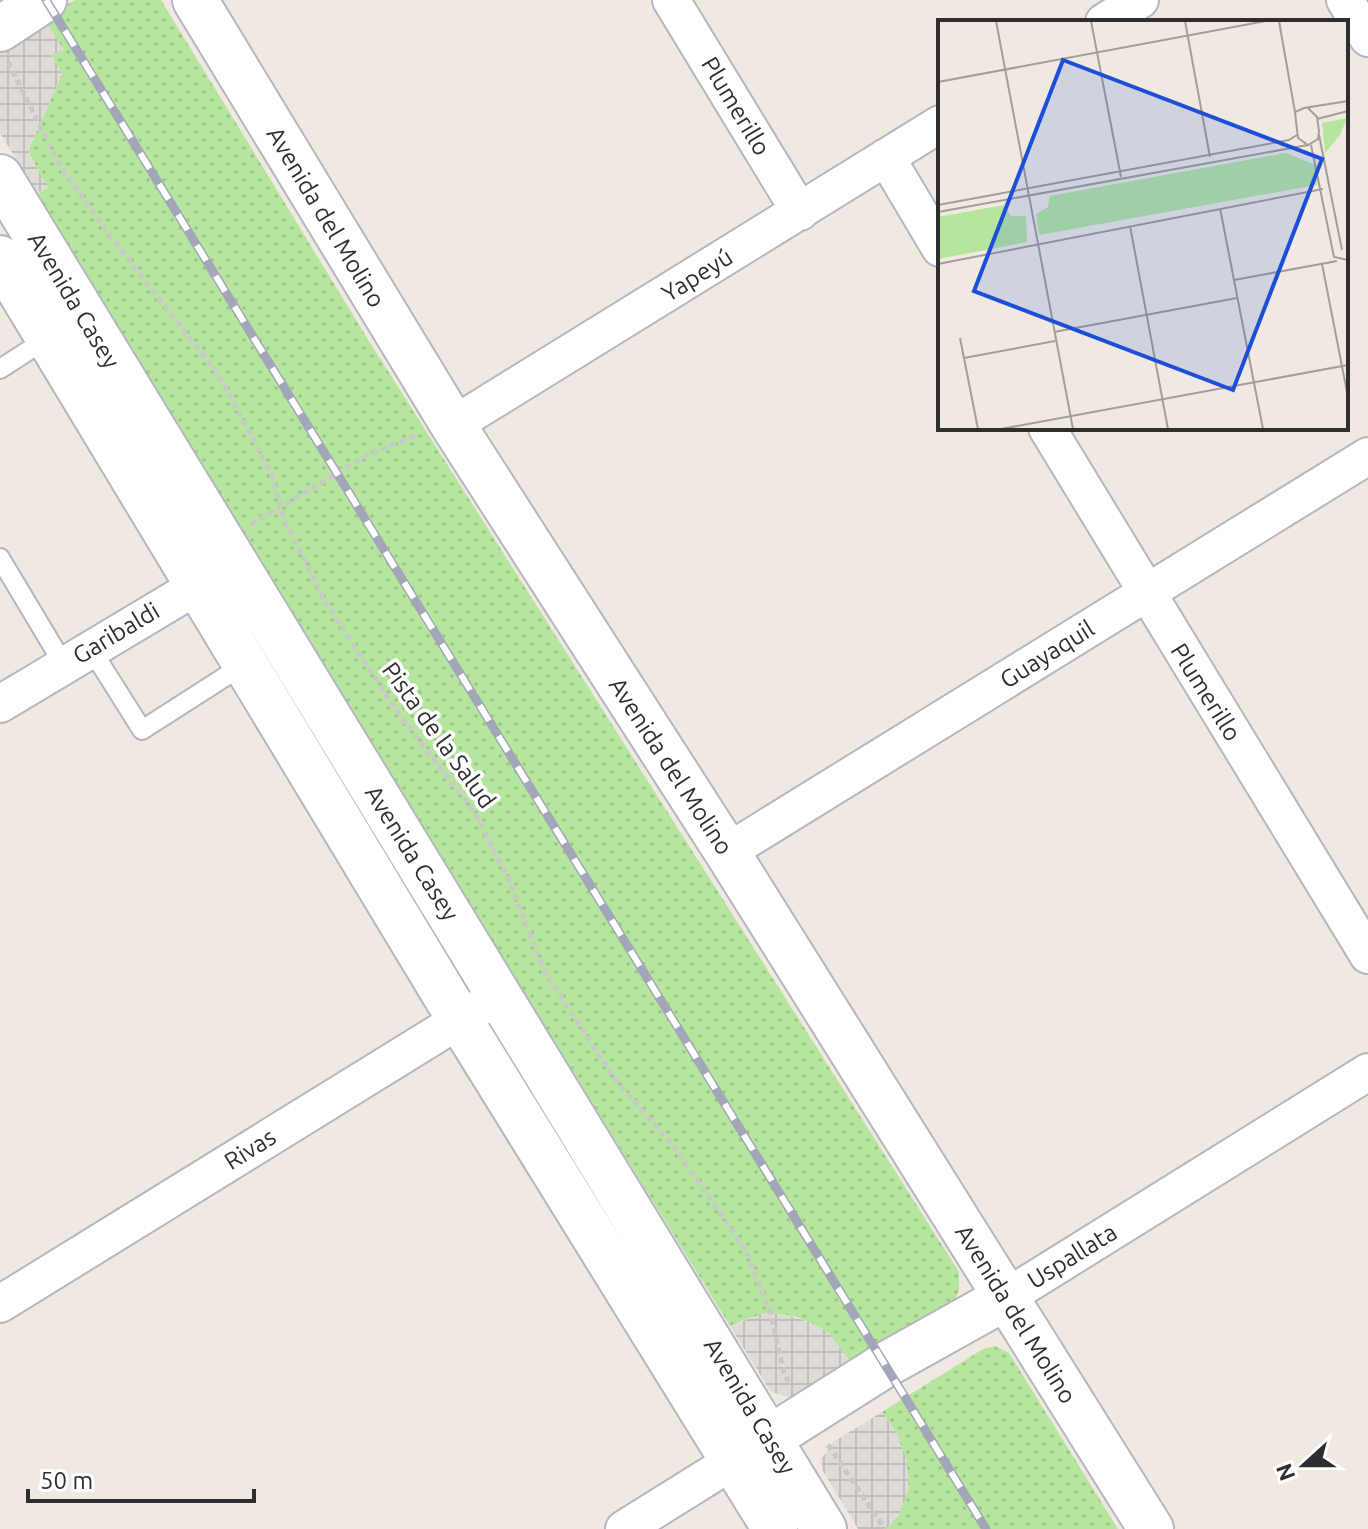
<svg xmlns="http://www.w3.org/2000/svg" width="1368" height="1529" font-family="Ubuntu,sans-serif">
	<defs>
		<pattern id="grass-dots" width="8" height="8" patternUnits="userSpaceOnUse" patternTransform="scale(2)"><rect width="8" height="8" fill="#b6e59e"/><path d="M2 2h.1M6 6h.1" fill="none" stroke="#9dc588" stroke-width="1.8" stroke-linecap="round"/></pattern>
		<pattern id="plaza-grid" width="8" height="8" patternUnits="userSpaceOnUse" patternTransform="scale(2)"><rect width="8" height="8" fill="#dfdcd8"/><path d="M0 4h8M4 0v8" fill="none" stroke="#c0bdba"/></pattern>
	</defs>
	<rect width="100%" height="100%" fill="#efe9e1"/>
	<path fill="url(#grass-dots)" d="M 76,0 L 161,0 L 367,338 L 959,1272 L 959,1290 L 953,1304 L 852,1365 C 821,1317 783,1301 730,1326 L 164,411 L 37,194 L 47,188 L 28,151 L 62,74 L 51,55 L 63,49 L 42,16 Z
		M 995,1346 L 1009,1353 L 1118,1529 L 886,1529 L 899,1515 L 897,1434 L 882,1412 L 983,1349 Z"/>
	<path fill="url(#plaza-grid)" d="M 42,16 L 64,50 L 51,55 L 62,74 L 28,151 L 48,188 L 37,193 L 0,133 L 0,49 Z
		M 764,1313 L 787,1315 L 812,1323 L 829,1333 L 852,1365 L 792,1398 L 771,1392 L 730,1326 Z
		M 882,1412 L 897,1434 L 907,1461 L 909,1487 L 899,1515 L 886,1529 L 858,1529 L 823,1471 L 821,1460 L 833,1442 Z"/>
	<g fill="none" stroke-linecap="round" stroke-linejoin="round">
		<defs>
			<path id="service" d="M 0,369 L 48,338
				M 0,558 L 64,665
				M 91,649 L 142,730 L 245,664"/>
			<path id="minor" d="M 671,0 L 800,212
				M 1345,0 L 1368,38
				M 1104,22 L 1140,0
				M 886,157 L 940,248
				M 453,425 L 940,124
				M 1047,428 L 1368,955
				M 0,704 L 219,573
				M 727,852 L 1368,456
				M 1005,1298 L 1368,1072
				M 0,1304 L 500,995
				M 624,1529 L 733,1461"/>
			<path id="tertiary" d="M 195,0 L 453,425 L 727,852 L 1151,1529
				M 738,1458 L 885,1365 L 1005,1298"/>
			<path id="secondary" d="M 0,29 L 44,0
				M 0,177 L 824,1529
				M 0,258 L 460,1020 L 775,1529"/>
		</defs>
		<use href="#service" stroke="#b4b7c1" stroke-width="22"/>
		<use href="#minor" stroke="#b4b7c1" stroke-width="40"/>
		<use href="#tertiary" stroke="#b4b7c1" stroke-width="48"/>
		<use href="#secondary" stroke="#b4b7c1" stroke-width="48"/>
		<path stroke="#c9c9c9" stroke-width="5" stroke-dasharray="6 4" stroke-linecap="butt" d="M 8,62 L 60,166 L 110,236 L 218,374 L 271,473 L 284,519 L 324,600 L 398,713 L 476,815 L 509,880 L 544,971 L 615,1079 L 674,1147 L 745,1249 L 771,1314 L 784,1374 L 789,1382
			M 251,524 L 366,456 L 418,434
			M 828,1445 L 885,1529"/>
		<use href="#service" stroke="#fff" stroke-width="18"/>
		<use href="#minor" stroke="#fff" stroke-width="36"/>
		<use href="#tertiary" stroke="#fff" stroke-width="44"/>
		<use href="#secondary" stroke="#fff" stroke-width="44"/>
		<defs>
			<path id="rail" d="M 46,0 L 986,1529"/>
		</defs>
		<use href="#rail" stroke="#a3a6b8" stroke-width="9"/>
		<use href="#rail" stroke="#fff" stroke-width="6" stroke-dasharray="18" stroke-linecap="butt"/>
	</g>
	<g text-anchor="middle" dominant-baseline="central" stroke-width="7" stroke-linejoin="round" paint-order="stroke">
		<g font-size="24" fill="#2e2e2e" stroke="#fff">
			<text transform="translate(736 106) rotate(59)">Plumerillo</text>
			<text transform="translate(326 217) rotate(59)">Avenida del Molino</text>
			<text transform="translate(697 275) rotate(-32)">Yapeyú</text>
			<text transform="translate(74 300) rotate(59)">Avenida Casey</text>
			<text transform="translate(116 633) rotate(-31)">Garibaldi</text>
			<text transform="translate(1047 654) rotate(-32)">Guayaquil</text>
			<text transform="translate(1206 692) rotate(58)">Plumerillo</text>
			<text transform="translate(439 735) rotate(54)">Pista de la Salud</text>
			<text transform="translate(671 766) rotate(57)">Avenida del Molino</text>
			<text transform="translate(412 853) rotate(58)">Avenida Casey</text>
			<text transform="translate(250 1149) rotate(-32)">Rivas</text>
			<text transform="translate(1072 1256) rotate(-32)">Uspallata</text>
			<text transform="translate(1016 1314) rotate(58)">Avenida del Molino</text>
			<text transform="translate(750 1406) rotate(59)">Avenida Casey</text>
		</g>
	</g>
	<g transform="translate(938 20)">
		<rect width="410" height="410" fill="#efe9e1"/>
		<path d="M 348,133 L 378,145 L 379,165 L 101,215 L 98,194 L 110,187 L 112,176 ZM 66,185 L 73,196 L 88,196 L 89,222 L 0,239 L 0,197 Z" fill="#b6e59e"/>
		<path d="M 409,98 L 402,115 L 387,133 L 384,103 Z" fill="#b6e59e"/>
		<path fill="none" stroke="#a29e99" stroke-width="2" d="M 58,1 L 135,409M 153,1 L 183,157M 247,1 L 272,137M 341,1 L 357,92M 0,62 L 328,1M 370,88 L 379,97 L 381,111 L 380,119 L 370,125 L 360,118 L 357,92 L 366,88 L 410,81M 379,99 L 410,91M 381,115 L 404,230M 373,125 L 396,237 L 410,240M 0,185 L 351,120 L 359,115M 282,188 L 325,409M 0,192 L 370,125M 192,206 L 230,409M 0,244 L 385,169M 384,244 L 410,377M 296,260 L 399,241M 116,312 L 299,278M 22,318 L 40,409M 26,338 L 117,321M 63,409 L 410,345"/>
		<path fill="#1d4ed8" fill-opacity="0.15" stroke="#1d4ed8" stroke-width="4" d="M 125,40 L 384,139 L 295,370 L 36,271 Z"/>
		<rect width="410" height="410" fill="none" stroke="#2e2e2e" stroke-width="4"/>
	</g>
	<g transform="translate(1304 1465) rotate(249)" stroke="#ffffff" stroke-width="6" paint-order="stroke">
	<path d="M0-6L14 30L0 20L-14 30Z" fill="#2e2e2e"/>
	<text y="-12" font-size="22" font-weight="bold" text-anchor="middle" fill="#2e2e2e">N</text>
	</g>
	<path d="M28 1489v12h226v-12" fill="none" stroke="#2e2e2e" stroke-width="4"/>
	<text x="40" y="1489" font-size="24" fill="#2e2e2e" stroke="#ffffff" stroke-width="6" paint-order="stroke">50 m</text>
</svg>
